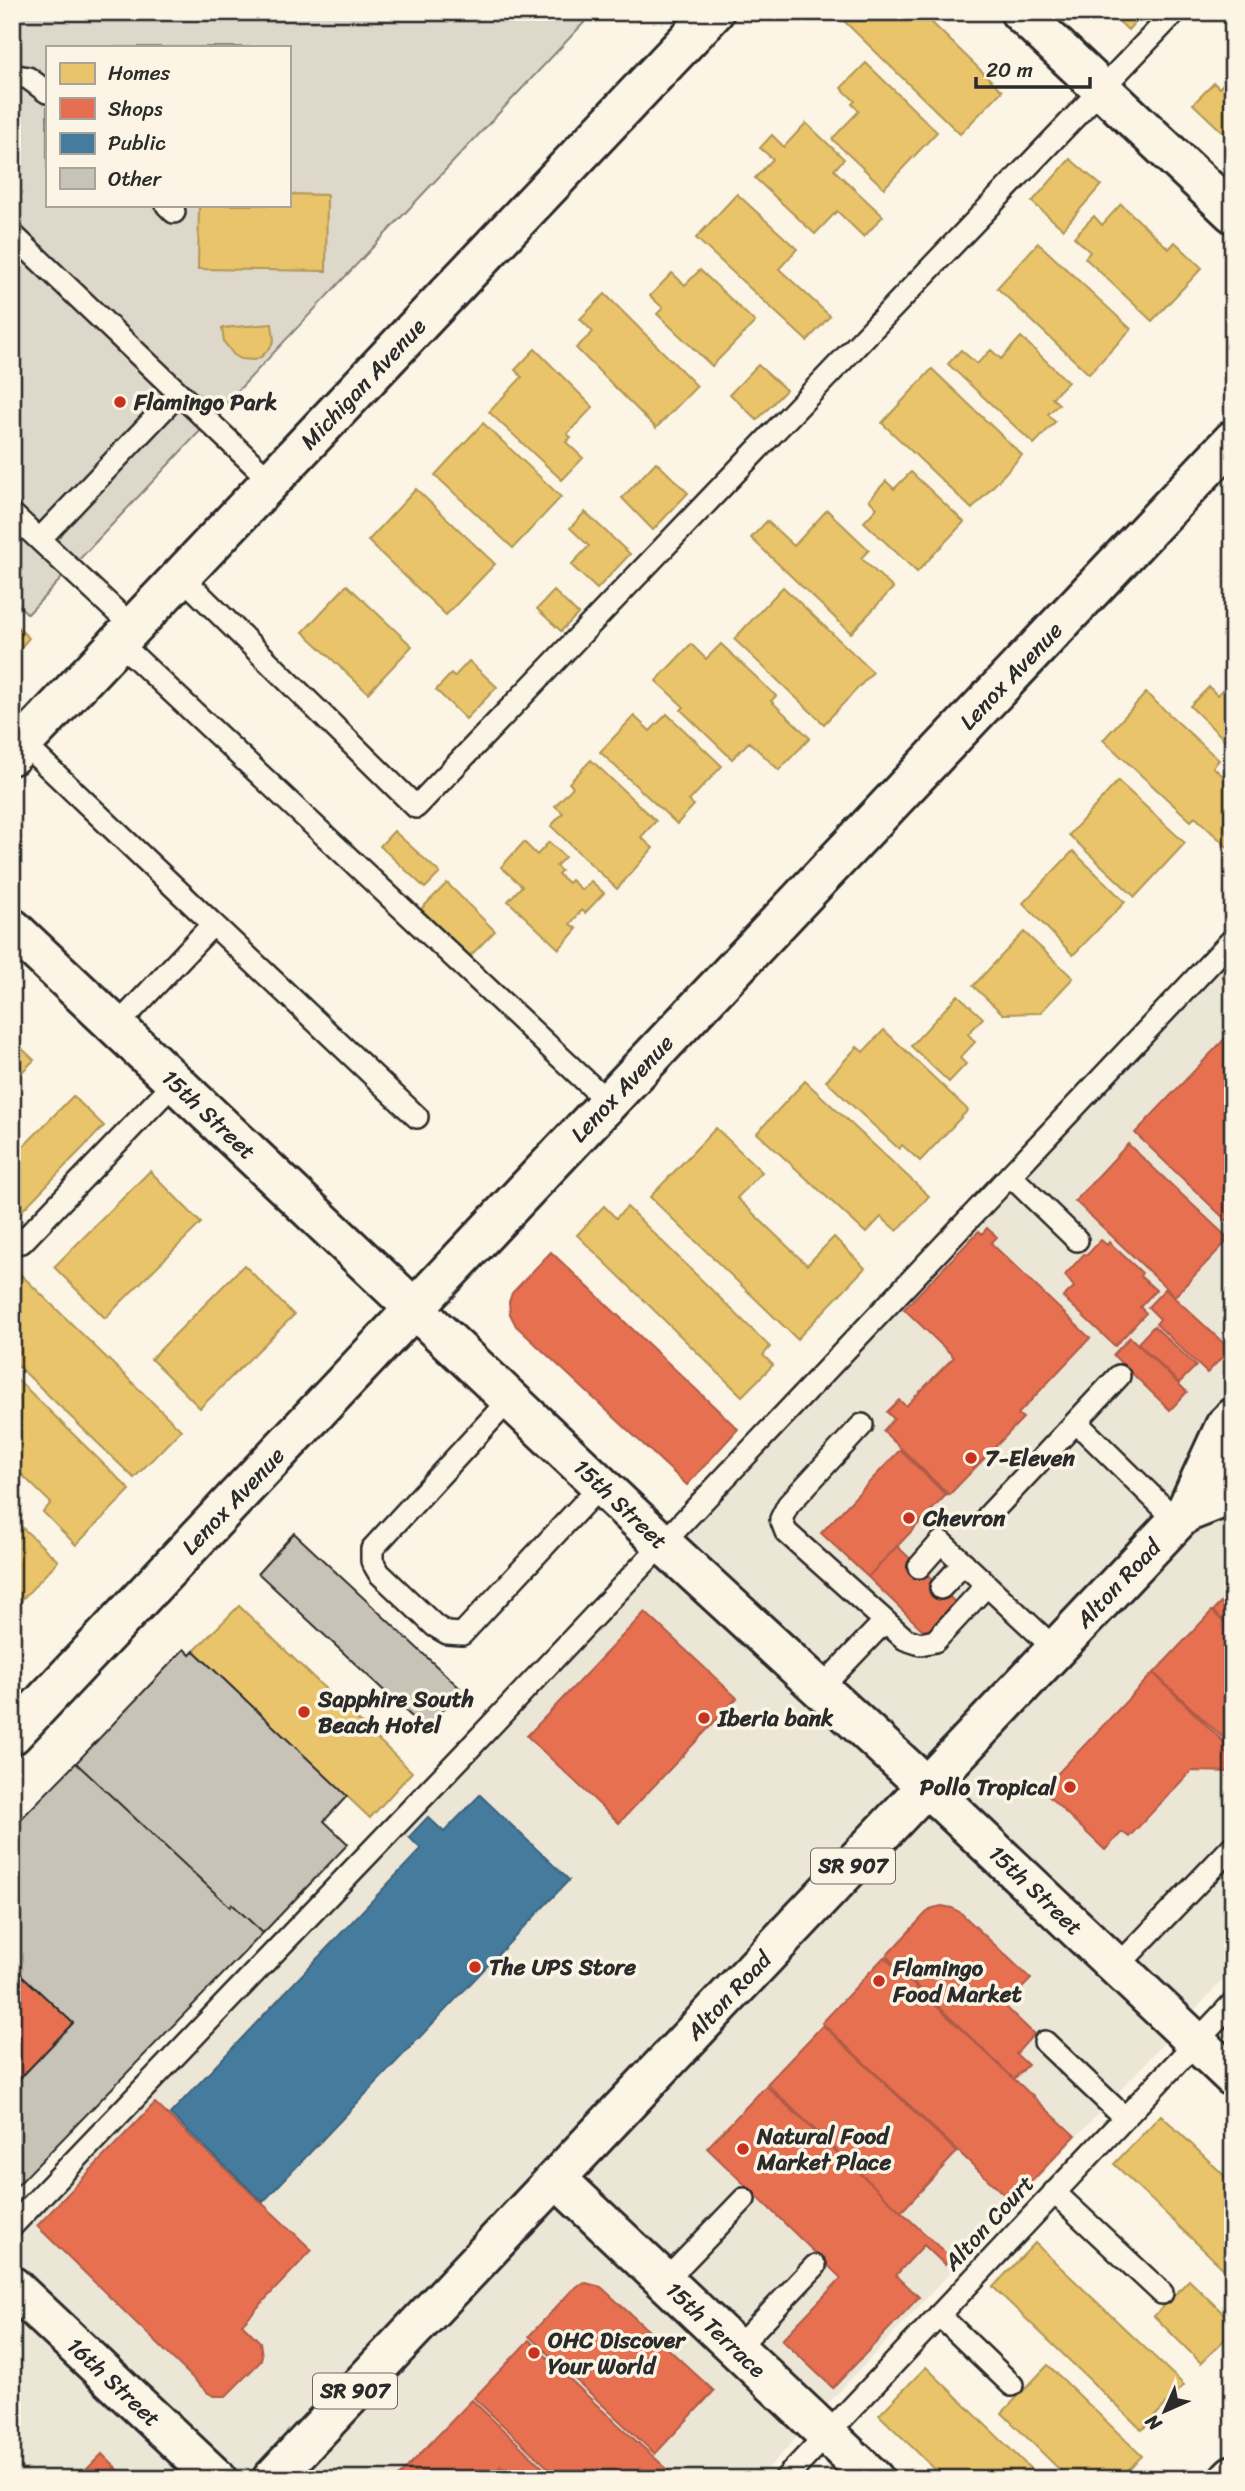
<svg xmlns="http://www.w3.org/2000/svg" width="1245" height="2491" font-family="Sriracha,sans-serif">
	<rect width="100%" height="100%" fill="#fcf5e5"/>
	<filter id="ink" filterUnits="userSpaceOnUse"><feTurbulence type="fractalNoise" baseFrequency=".0143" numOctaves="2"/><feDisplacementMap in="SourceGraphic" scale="14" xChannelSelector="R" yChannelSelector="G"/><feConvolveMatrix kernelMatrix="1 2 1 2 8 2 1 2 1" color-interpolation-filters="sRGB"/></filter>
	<g filter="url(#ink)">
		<path fill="#ece6d7" d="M 1233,956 L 1233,1969 L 758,2479 L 12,2479 L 12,2241 Z"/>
		<path fill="#ded8ca" stroke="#84827a" stroke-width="2" fill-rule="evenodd" d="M 12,12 L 594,12 L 28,614 L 12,599 ZM 47,47 L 289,47 L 289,205 L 47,205 Z"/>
		<path fill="#e9c46a" stroke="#b09657" stroke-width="2" d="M 849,12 L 921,12 L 1002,91 L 960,134 L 842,19 Z
			M 1116,12 L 1144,12 L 1128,30 L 1113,16 Z
			M 1219,12 L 1233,12 L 1233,28 L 1217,14 Z
			M 866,63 L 937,132 L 884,188 L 832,139 L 859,111 L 852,104 L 855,101 L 841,88 Z
			M 1233,74 L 1233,138 L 1231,140 L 1193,104 L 1214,83 L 1219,88 Z
			M 806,123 L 844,159 L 834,170 L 883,216 L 864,237 L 837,211 L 815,234 L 755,178 L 773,159 L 760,148 L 772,135 L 784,147 Z
			M 1070,159 L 1101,185 L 1063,229 L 1032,202 Z
			M 289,194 L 327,195 L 326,271 L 198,269 L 199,205 L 289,205 Z
			M 737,194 L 797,249 L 779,269 L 830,316 L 807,341 L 696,238 Z
			M 1121,204 L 1169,249 L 1175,242 L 1202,268 L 1152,321 L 1085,258 L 1090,252 L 1074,237 L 1094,216 L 1102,225 Z
			M 1038,243 L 1131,329 L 1089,374 L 997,288 Z
			M 700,270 L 755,322 L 712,366 L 657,314 L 663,308 L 650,296 L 672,273 L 685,285 Z
			M 605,294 L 697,386 L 656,428 L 576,348 L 593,332 L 580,319 Z
			M 272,324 L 274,340 L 270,348 L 261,357 L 254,360 L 241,359 L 234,355 L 224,342 L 222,328 Z
			M 1021,337 L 1068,382 L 1052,398 L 1059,404 L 1048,414 L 1055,422 L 1034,444 L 948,364 L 961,350 L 977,364 L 991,350 L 1001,359 Z
			M 535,349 L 593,407 L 567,434 L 571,437 L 566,442 L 583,458 L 562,480 L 489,412 L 522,377 L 515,370 Z
			M 758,365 L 786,390 L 757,420 L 730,394 Z
			M 932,369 L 1022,455 L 972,509 L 882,423 Z
			M 483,423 L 561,497 L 513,548 L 435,475 Z
			M 656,462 L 688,493 L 653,530 L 622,498 Z
			M 911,472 L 964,522 L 917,572 L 864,522 L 877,508 L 869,500 L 886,481 L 894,489 Z
			M 416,489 L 495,564 L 446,615 L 368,541 Z
			M 827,510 L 869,550 L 861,558 L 893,588 L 851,633 L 751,538 L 767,521 L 794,546 Z
			M 585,512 L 630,554 L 597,589 L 571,565 L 589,546 L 570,528 Z
			M 347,585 L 412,646 L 368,693 L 303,632 Z
			M 783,587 L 873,672 L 824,724 L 734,639 Z
			M 554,591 L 578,614 L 561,631 L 537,609 Z
			M 12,622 L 29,638 L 18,651 L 12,651 Z
			M 691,644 L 706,659 L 721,644 L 776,696 L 771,701 L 810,738 L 779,770 L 749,742 L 732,759 L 681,710 L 684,707 L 656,681 Z
			M 469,661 L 497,687 L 466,719 L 436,690 L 451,674 L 454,677 Z
			M 1233,679 L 1233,748 L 1190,706 L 1209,687 L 1217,695 Z
			M 1146,693 L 1219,760 L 1213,767 L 1233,785 L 1233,852 L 1195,817 L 1191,821 L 1103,740 Z
			M 667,714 L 722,766 L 689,801 L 694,805 L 677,824 L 600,752 L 634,716 L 650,731 Z
			M 591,760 L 656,821 L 641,837 L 653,848 L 617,889 L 551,826 L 563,813 L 555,806 L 573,787 L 569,783 Z
			M 1118,781 L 1185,843 L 1135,897 L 1069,835 Z
			M 394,831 L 440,873 L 425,888 L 380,846 Z
			M 524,842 L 537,855 L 549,842 L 565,857 L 556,866 L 561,871 L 558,874 L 568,883 L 571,880 L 582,890 L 591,881 L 604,893 L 585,913 L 582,910 L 570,924 L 577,929 L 559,949 L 508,901 L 522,886 L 501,867 Z
			M 1073,851 L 1125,902 L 1073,955 L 1023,903 Z
			M 447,883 L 495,931 L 470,956 L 421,909 Z
			M 1024,932 L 1073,978 L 1040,1013 L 1003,1014 L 973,986 Z
			M 958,995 L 983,1018 L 968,1034 L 975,1042 L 960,1058 L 966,1064 L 949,1082 L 911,1046 Z
			M 884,1030 L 968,1110 L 920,1161 L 902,1145 L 899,1149 L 826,1081 L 857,1047 L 863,1052 Z
			M 12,1039 L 34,1060 L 12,1082 Z
			M 805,1081 L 929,1196 L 897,1231 L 881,1217 L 866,1233 L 757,1133 Z
			M 73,1096 L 104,1126 L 12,1221 L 12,1158 Z
			M 716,1128 L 762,1172 L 737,1198 L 807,1265 L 834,1237 L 865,1268 L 797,1339 L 650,1197 Z
			M 150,1171 L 201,1223 L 105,1318 L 54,1267 Z
			M 604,1206 L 616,1218 L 627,1207 L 770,1347 L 763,1355 L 773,1365 L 742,1396 L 577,1235 Z
			M 244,1265 L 294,1315 L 200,1408 L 151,1359 Z
			M 12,1266 L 181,1430 L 134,1478 L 12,1360 Z
			M 12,1374 L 130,1490 L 76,1545 L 43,1512 L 51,1503 L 12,1465 Z
			M 12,1518 L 58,1561 L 16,1606 L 12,1603 Z
			M 239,1606 L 412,1772 L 370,1818 L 194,1651 Z
			M 1161,2115 L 1233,2184 L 1233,2278 L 1114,2164 Z
			M 1035,2243 L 1184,2385 L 1142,2430 L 993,2287 Z
			M 1189,2280 L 1233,2323 L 1233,2331 L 1201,2363 L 1154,2316 Z
			M 1048,2365 L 1142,2456 L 1119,2479 L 1069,2479 L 1002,2413 Z
			M 926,2367 L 1041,2479 L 945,2479 L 879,2415 Z"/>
		<path fill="#e76f51" stroke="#af5b46" stroke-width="2" d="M 1233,965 L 1233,986 L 1222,976 Z
			M 1233,1030 L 1233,1227 L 1135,1133 Z
			M 1128,1144 L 1229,1239 L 1175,1296 L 1075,1201 Z
			M 987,1228 L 997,1237 L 991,1243 L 1090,1338 L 1018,1414 L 1023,1418 L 949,1495 L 883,1431 L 894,1419 L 887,1412 L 899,1400 L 906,1406 L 954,1357 L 904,1309 L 979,1231 L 982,1234 Z
			M 1101,1240 L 1107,1245 L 1109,1242 L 1142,1273 L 1140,1276 L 1156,1290 L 1140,1307 L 1146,1313 L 1115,1346 L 1063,1297 L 1074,1287 L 1065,1275 L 1084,1254 L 1087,1255 Z
			M 551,1252 L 738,1429 L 687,1485 L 516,1326 L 510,1314 L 509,1302 L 512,1293 Z
			M 1165,1289 L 1230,1349 L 1207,1373 L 1156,1324 L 1160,1319 L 1148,1307 Z
			M 1154,1326 L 1196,1366 L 1179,1383 L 1138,1343 Z
			M 1130,1337 L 1187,1392 L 1170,1410 L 1113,1355 Z
			M 900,1450 L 946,1495 L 868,1577 L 821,1533 Z
			M 897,1546 L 956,1603 L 927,1634 L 868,1577 Z
			M 1233,1590 L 1233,1630 L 1213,1611 Z
			M 1212,1611 L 1233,1631 L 1233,1747 L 1154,1673 Z
			M 645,1612 L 737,1698 L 619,1823 L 527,1736 Z
			M 1153,1673 L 1233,1751 L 1233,1772 L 1191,1771 L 1129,1837 L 1122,1832 L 1105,1850 L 1042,1790 Z
			M 942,1906 L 952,1908 L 961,1913 L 1031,1979 L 1005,2006 L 1034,2034 L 1016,2054 L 1028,2065 L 1014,2079 L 886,1956 L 926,1913 L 933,1908 Z
			M 884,1957 L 1075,2136 L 1012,2202 L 822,2023 Z
			M 12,1966 L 73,2023 L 12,2087 Z
			M 823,2025 L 957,2152 L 901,2212 L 767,2084 Z
			M 766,2086 L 951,2258 L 945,2265 L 924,2245 L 896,2275 L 919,2297 L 833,2388 L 782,2340 L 841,2278 L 707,2148 Z
			M 155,2103 L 312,2250 L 242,2324 L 260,2342 L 262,2356 L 260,2362 L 226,2396 L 214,2396 L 208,2393 L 37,2226 Z
			M 586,2283 L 601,2287 L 714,2391 L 655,2454 L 529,2336 L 572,2290 L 579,2285 Z
			M 529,2340 L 601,2409 L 678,2479 L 560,2479 L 474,2398 Z
			M 472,2400 L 555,2479 L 524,2479 L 521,2476 L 514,2479 L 501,2466 L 489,2479 L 396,2479 Z
			M 102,2454 L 127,2479 L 77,2479 Z"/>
		<path fill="#457b9d" stroke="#3d637b" stroke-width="2" d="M 480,1795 L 569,1880 L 263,2202 L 170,2114 L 421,1849 L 409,1837 L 428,1817 L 444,1832 Z"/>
		<path fill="#c8c3b7" stroke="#2b2b2b" stroke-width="2" d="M 294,1533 L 462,1690 L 425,1729 L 258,1573 Z
			M 184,1649 L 190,1655 L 194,1651 L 347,1796 L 324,1821 L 348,1844 L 263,1933 L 232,1904 L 230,1907 L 76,1763 Z
			M 76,1763 L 230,1907 L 232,1904 L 263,1933 L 12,2191 L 12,2087 L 73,2023 L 12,1966 L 12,1828 Z"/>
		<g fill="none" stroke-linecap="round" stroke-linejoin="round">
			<defs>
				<path id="lane" d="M 12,75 L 28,78 L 47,92
					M 167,205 L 174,212
					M 12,234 L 271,481
					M 12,514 L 133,627
					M 40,539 L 179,393
					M 181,576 L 416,807 L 1175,12
					M 119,642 L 609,1103
					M 23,743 L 213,924 L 117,1026
					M 213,924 L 417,1117
					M 1010,1175 L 1077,1240
					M 22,1242 L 175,1082
					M 510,1399 L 372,1549 L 372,1561 L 379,1573 L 435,1626 L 447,1633 L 462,1634 L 601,1485
					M 1076,1422 L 1177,1521
					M 988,1516 L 1119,1376
					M 919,1567 L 941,1542 L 1056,1650
					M 941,1588 L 964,1563
					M 885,1621 L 905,1639 L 920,1644 L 935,1641 L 987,1585
					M 820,1689 L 885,1621 L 786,1532 L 781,1519 L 788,1505 L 862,1425
					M 1117,1967 L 1233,1846
					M 1045,2042 L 1125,2118
					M 1054,2192 L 1162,2293
					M 12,2226 L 465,1753 L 1233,939
					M 665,2281 L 744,2199
					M 939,2315 L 1012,2385
					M 736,2349 L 815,2266
					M 785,2479 L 1233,2003"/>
				<g id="street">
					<path d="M 1020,12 L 1233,213"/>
					<path id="s1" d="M 12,755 L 714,12"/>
					<path id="s2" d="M 12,928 L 662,1543 L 927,1787 L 1233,2077"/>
					<path id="s3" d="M 12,1735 L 1233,440"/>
					<path id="s4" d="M 557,2179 L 874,2479"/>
					<path id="s5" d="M 12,2286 L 217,2479"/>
				</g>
				<path id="secondary" d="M 1229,2479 L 1233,2475"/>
				<g id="highway">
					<path d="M 1185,1513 L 1233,1494"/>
					<path id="s6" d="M 272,2479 L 1177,1521 L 1185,1513 L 1225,1426 L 1233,1418"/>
				</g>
			</defs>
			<use href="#lane" stroke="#2b2b2b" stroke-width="26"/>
			<use href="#street" stroke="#2b2b2b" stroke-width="44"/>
			<use href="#secondary" stroke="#2b2b2b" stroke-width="44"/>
			<use href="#highway" stroke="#2b2b2b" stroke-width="44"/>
			<use href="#lane" stroke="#fcf5e5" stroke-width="21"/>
			<use href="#street" stroke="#fcf5e5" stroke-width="38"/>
			<use href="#secondary" stroke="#fcf5e5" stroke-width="38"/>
			<use href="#highway" stroke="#fcf5e5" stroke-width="38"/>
		</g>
	</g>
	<g fill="#c8321e" stroke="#fcf5e5" stroke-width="2.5">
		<circle cx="120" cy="402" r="7"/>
		<circle cx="971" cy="1458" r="7"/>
		<circle cx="909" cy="1518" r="7"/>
		<circle cx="304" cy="1712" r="7"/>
		<circle cx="704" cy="1718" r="7"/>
		<circle cx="1070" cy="1787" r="7"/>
		<circle cx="475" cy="1967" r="7"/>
		<circle cx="879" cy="1981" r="7"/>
		<circle cx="743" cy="2149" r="7"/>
		<circle cx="534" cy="2353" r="7"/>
	</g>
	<g text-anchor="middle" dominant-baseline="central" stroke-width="7" stroke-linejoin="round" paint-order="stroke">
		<g fill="#fcf5e5" stroke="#6a6863" stroke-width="2">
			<rect x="811" y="1848.5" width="84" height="35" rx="5"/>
			<rect x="313" y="2373.5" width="84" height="35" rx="5"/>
		</g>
		<g font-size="21" font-weight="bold" fill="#2b2b2b">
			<text x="853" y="1866">SR 907</text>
			<text x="355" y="2391">SR 907</text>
		</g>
		<g font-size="23" fill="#2b2b2b" stroke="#fcf5e5">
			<text stroke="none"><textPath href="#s1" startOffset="511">Michigan Avenue</textPath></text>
			<text stroke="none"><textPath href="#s3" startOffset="1456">Lenox Avenue</textPath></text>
			<text stroke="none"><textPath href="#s3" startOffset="889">Lenox Avenue</textPath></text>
			<text stroke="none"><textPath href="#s2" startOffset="271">15th Street</textPath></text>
			<text stroke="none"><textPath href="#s3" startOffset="322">Lenox Avenue</textPath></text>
			<text stroke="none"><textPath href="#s2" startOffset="838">15th Street</textPath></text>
			<text stroke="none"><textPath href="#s6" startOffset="1232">Alton Road</textPath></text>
			<text stroke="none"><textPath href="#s2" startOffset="1405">15th Street</textPath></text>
			<text stroke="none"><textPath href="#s6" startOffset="665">Alton Road</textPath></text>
			<text transform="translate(989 2223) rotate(-47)">Alton Court</text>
			<text stroke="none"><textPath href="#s4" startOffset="219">15th Terrace</textPath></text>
			<text stroke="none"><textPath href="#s5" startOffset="140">16th Street</textPath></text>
		</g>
		<g font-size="23" font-weight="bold" fill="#2b2b2b" stroke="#fcf5e5" text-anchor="start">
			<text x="134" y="402">Flamingo Park</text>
			<text x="985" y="1458">7-Eleven</text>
			<text x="923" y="1518">Chevron</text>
			<text x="318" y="1699">Sapphire South<tspan x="318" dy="26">Beach Hotel</tspan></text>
			<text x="718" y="1718">Iberia bank</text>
			<text x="1056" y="1787" text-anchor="end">Pollo Tropical</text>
			<text x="489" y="1967">The UPS Store</text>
			<text x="893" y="1968">Flamingo<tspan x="893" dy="26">Food Market</tspan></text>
			<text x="757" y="2136">Natural Food<tspan x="757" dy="26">Market Place</tspan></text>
			<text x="548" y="2340">OHC Discover<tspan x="548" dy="26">Your World</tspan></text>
		</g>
	</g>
	<rect width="1245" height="2491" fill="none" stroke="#fcf5e5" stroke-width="42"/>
	<rect x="21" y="21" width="1203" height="2449" fill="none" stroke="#2b2b2b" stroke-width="2.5" filter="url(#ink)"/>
	<rect x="46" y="46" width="245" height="161" fill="#fcf5e5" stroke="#a8a49b" stroke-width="2"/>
	<rect x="60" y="63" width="35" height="21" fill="#e9c46a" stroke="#a8a49b" stroke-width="2"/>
	<text x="108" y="80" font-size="21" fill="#2b2b2b">Homes</text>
	<rect x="60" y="98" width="35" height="21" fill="#e76f51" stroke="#a8a49b" stroke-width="2"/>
	<text x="108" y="116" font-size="21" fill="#2b2b2b">Shops</text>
	<rect x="60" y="133" width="35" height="21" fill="#457b9d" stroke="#a8a49b" stroke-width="2"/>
	<text x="108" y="150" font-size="21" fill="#2b2b2b">Public</text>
	<rect x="60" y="168" width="35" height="21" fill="#c8c3b7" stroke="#a8a49b" stroke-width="2"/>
	<text x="108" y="186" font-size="21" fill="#2b2b2b">Other</text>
	<g transform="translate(1165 2411) rotate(225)" stroke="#fcf5e5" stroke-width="5" paint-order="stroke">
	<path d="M0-5L12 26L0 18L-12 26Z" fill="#2b2b2b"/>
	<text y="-10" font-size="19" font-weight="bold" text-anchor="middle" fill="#2b2b2b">N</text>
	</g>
	<path d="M976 77v10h114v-10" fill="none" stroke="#2b2b2b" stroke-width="3.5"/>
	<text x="986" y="77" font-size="21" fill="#2b2b2b" stroke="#fcf5e5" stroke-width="5" paint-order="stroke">20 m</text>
</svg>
